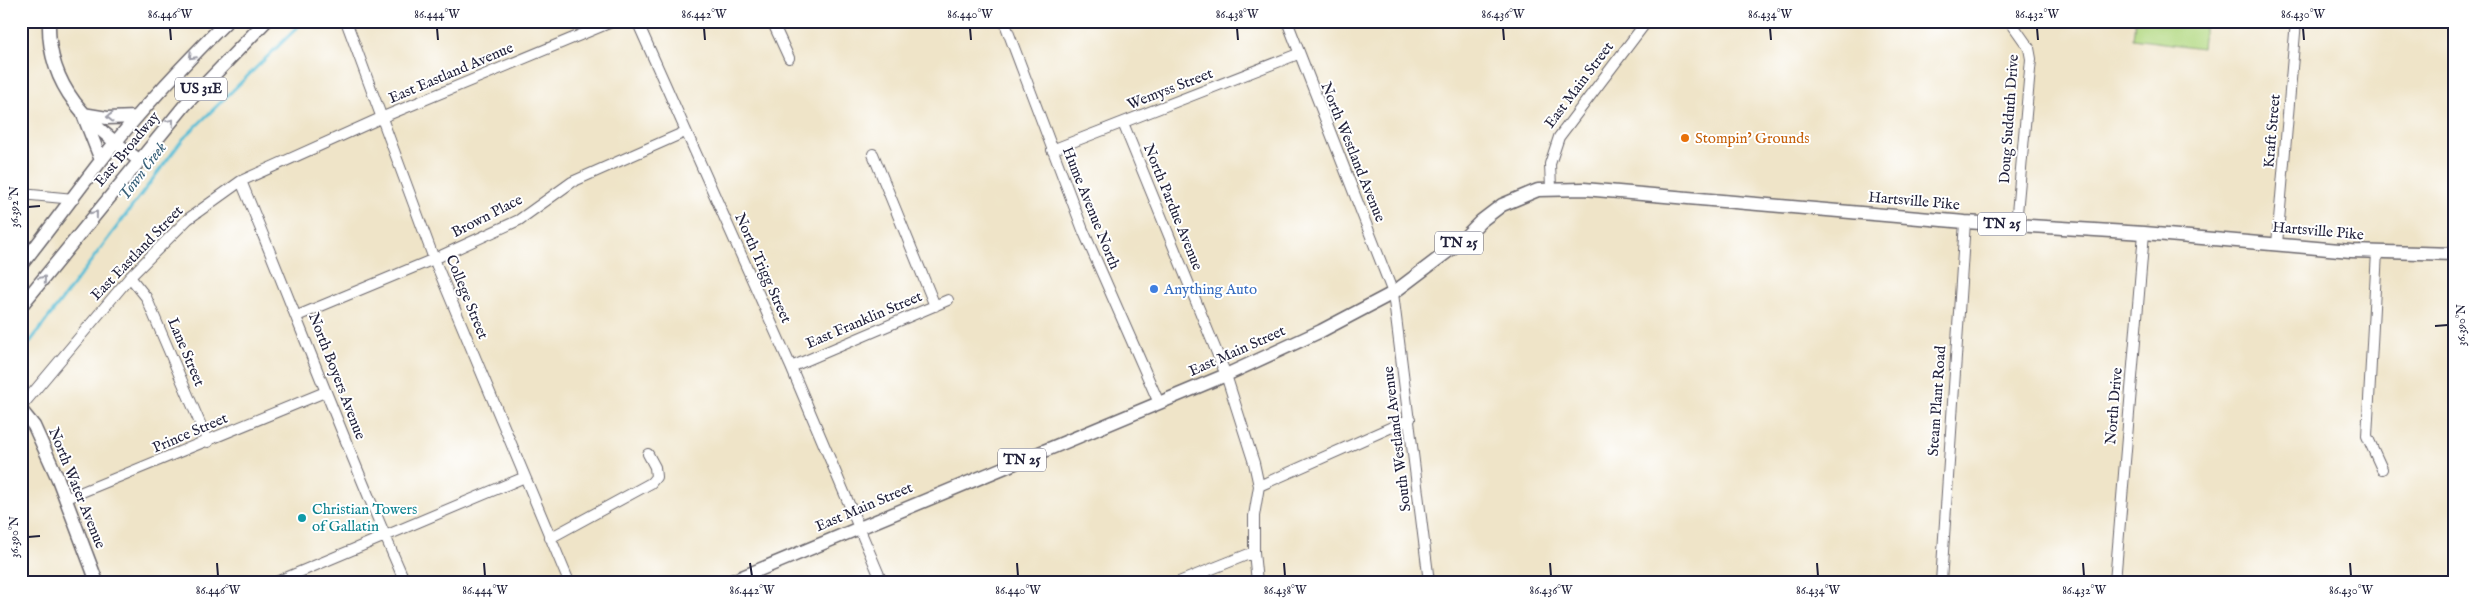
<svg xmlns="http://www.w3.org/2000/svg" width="2475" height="603" font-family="'IM FELL English',serif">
	<rect width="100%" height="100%" fill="#fff"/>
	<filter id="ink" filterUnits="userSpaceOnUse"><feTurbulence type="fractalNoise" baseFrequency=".02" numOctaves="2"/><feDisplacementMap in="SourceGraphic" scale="10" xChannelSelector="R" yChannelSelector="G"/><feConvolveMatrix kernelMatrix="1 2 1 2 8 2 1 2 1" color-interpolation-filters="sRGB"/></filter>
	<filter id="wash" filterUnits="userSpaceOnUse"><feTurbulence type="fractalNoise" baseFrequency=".0096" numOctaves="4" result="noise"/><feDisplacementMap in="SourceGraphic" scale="20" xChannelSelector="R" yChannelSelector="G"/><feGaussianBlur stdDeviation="1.12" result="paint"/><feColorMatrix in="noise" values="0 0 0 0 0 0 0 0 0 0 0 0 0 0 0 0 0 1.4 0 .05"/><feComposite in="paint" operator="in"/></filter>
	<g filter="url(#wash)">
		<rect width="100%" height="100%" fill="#efe4c8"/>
		<path fill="#b3d983" stroke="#6a7e5f" d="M 2135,21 L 2205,21 L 2202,48 L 2133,39 Z"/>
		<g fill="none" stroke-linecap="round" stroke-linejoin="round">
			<path stroke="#58bed6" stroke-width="3" d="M 21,354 L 183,139 L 304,21"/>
		</g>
	</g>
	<g filter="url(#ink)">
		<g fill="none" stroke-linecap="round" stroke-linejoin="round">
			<defs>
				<path id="minor" d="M 346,21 L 434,259 L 569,582
					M 637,21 L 791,367 L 882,582
					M 772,21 L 789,58
					M 1004,21 L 1083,230 L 1159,403
					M 1287,21 L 1393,293 L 1429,582
					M 2010,21 L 2029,48 L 2031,59 L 2016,224
					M 1123,123 L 1226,375 L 1254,463 L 1259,486 L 1254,516 L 1254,552 L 1257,582
					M 1052,150 L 1298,54
					M 873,154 L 935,306
					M 241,181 C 296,314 347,450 405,582
					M 1551,188 L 1550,164 L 1559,137 L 1647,21
					M 21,194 L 74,199
					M 2277,244 L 2296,21
					M 2377,252 L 2367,436 L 2382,469
					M 130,277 L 146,297 L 208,442
					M 297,316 L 434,259 L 519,220 L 572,182 L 685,132
					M 791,367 L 948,300
					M 21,407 L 130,277 L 188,219 L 241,181 L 383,117 L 614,21
					M 1259,486 L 1410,419
					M 65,499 L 325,392
					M 550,538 L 651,483 L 656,477 L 655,467 L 648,454
					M 276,582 L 525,477
					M 1179,582 L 1254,552
					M 1941,582 L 1965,222
					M 2115,582 L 2144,233"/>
				<path id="major" d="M 49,21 C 47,88 89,124 139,160
					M 83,114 L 107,118 L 137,117
					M 84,117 L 101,160
					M 21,265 C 53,225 82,184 114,144 C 149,101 187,61 227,21
					M 21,306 L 185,105 L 266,21
					M 21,410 L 34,426 L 58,479 L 97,582
					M 730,582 L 1226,375 L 1321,331 L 1393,293 L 1459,243 L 1481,221 L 1502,205 L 1538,190 L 1584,189 L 1965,222 L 2144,233 L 2351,251 L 2454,254"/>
			</defs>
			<use href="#minor" stroke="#6a666c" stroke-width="12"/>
			<use href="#major" stroke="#6a666c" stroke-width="15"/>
			<use href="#minor" stroke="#fff" stroke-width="10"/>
			<use href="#major" stroke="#fff" stroke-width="12"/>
		</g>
		<defs><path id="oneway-chevron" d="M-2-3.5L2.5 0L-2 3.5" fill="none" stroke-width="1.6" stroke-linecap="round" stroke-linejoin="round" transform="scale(1.25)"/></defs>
		<g stroke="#9c9ca7">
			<use href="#oneway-chevron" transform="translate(192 56) rotate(135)"/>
			<use href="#oneway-chevron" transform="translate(110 117) rotate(-179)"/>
			<use href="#oneway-chevron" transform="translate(171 122) rotate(-50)"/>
			<use href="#oneway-chevron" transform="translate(95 214) rotate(-51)"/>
			<use href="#oneway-chevron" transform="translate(43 279) rotate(-51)"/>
		</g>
	</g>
	<path fill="none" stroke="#22223b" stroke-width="2" d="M 170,28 L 171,40M 437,28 L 438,40M 704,28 L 705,40M 970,28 L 971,40M 1237,28 L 1238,40M 1503,28 L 1504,40M 1770,28 L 1771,40M 2037,28 L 2038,40M 2303,28 L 2304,40M 28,207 L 40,206M 2435,326 L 2448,325M 28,537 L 40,536M 217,563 L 218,576M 484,563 L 485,576M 750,563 L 752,576M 1017,563 L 1018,576M 1284,563 L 1285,576M 1550,563 L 1551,576M 1817,563 L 1818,576M 2083,563 L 2084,576M 2350,563 L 2351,576"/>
	<circle fill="#e8710a" stroke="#fff" stroke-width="2" cx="1685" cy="138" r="5"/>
	<circle fill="#3f7fe0" stroke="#fff" stroke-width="2" cx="1154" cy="289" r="5"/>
	<circle fill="#0f9aa8" stroke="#fff" stroke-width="2" cx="302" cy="518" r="5"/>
	<g text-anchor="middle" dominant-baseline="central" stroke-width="4" stroke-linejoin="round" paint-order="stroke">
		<g fill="#fff" stroke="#646476" stroke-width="1">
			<rect x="175" y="77.5" width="52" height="23" rx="4"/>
			<rect x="1978" y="212.5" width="48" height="23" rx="4"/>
			<rect x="1435" y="231.5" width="48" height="23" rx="4"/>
			<rect x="998" y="448.5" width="48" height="23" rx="4"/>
		</g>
		<g font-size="14" font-weight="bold" fill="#22223b">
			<text x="201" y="89">US 31E</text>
			<text x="2002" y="224">TN 25</text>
			<text x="1459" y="243">TN 25</text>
			<text x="1022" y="460">TN 25</text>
		</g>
		<g font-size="15" fill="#22223b" stroke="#fff">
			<text transform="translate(451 73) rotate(-23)">East Eastland Avenue</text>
			<text transform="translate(1579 85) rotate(-53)">East Main Street</text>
			<text transform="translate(1170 89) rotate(-21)">Wemyss Street</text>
			<text transform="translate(2009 119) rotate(-86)">Doug Sudduth Drive</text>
			<text transform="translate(2272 131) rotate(-85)">Kraft Street</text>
			<text transform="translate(127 149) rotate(-50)">East Broadway</text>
			<text transform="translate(1353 152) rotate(68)">North Westland Avenue</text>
			<text transform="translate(1914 201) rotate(5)">Hartsville Pike</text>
			<text transform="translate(1173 207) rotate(68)">North Pardue Avenue</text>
			<text transform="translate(1091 208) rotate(68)">Hume Avenue North</text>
			<text transform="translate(487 216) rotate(-27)">Brown Place</text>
			<text transform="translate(2318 231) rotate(5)">Hartsville Pike</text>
			<text transform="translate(137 253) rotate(-46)">East Eastland Street</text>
			<text transform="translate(763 268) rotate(66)">North Trigg Street</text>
			<text transform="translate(467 297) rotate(68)">College Street</text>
			<text transform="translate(864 320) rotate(-23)">East Franklin Street</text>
			<text transform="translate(1237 351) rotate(-24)">East Main Street</text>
			<text transform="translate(186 352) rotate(67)">Lane Street</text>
			<text transform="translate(337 376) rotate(69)">North Boyers Avenue</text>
			<text transform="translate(1937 401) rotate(-86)">Steam Plant Road</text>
			<text transform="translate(2114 406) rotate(-85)">North Drive</text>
			<text transform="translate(190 433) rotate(-23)">Prince Street</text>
			<text transform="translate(1397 439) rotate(-97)">South Westland Avenue</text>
			<text transform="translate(77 488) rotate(68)">North Water Avenue</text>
			<text transform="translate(864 507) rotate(-23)">East Main Street</text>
		</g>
		<g font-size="15" fill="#c56008" stroke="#fff" text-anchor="start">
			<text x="1695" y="138">Stompin’ Grounds</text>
		</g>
		<g font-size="15" fill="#366cbe" stroke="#fff" text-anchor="start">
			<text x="1164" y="289">Anything Auto</text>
		</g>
		<g font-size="15" fill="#0d838f" stroke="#fff" text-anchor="start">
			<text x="312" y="509">Christian Towers<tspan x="312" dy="17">of Gallatin</tspan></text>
		</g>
		<g font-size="16" font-style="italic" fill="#386079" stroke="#fff">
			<text transform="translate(143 172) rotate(-53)">Town Creek</text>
		</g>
	</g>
	<rect width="2475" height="603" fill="none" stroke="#fff" stroke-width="55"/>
	<rect x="28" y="28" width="2420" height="548" fill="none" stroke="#22223b" stroke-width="2"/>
	<g font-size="12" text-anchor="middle" fill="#22223b">
		<text x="170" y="18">86.446°W</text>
		<text x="437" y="18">86.444°W</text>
		<text x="704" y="18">86.442°W</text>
		<text x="970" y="18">86.440°W</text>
		<text x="1237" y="18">86.438°W</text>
		<text x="1503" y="18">86.436°W</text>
		<text x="1770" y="18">86.434°W</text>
		<text x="2037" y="18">86.432°W</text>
		<text x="2303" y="18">86.430°W</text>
		<text transform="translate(14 207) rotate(-90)" y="4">36.392°N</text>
		<text transform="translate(2461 325) rotate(-90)" y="4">36.390°N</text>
		<text transform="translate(14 537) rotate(-90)" y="4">36.390°N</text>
		<text x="218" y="594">86.446°W</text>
		<text x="485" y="594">86.444°W</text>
		<text x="752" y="594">86.442°W</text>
		<text x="1018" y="594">86.440°W</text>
		<text x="1285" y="594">86.438°W</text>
		<text x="1551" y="594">86.436°W</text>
		<text x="1818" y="594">86.434°W</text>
		<text x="2084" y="594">86.432°W</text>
		<text x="2351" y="594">86.430°W</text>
	</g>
</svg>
